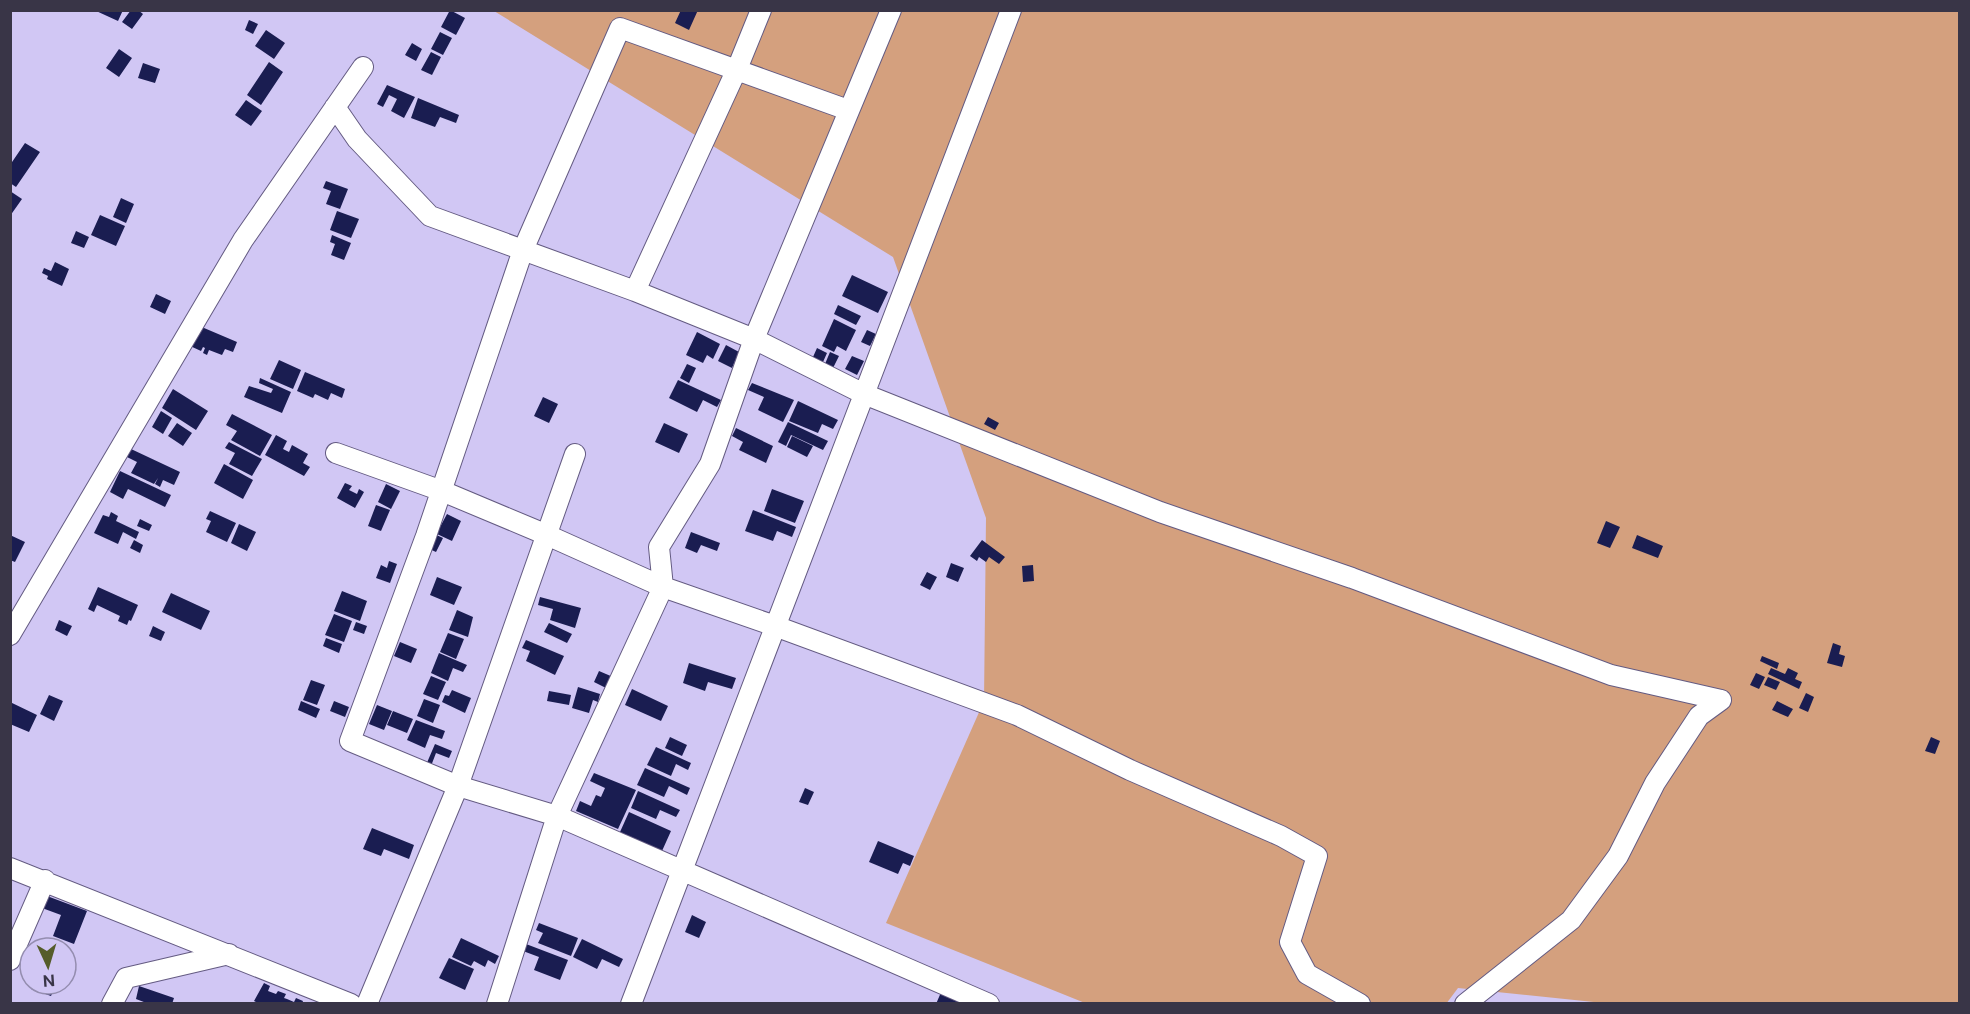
<svg xmlns="http://www.w3.org/2000/svg" width="1970" height="1014" font-family="'Public Sans',sans-serif">
	<rect width="100%" height="100%" fill="#d1c7f4"/>
	<path fill="#d4a07e" d="M 494,11 L 1959,11 L 1959,1003 L 1613,1004 L 1458,988 L 1446,1004 L 1085,1003 L 886,923 L 984,701 L 986,518 L 893,257 Z"/>
	<path fill="#1a1d51" d="M 94,10 L 123,10 L 118,21 Z
		M 131,10 L 138,10 L 143,14 L 132,29 L 122,22 Z
		M 450,10 L 465,18 L 456,35 L 441,27 Z
		M 681,10 L 698,10 L 689,30 L 675,23 Z
		M 249,20 L 258,24 L 253,34 L 245,30 Z
		M 266,30 L 285,43 L 274,59 L 255,46 Z
		M 440,32 L 452,38 L 443,55 L 431,49 Z
		M 412,43 L 422,49 L 416,61 L 405,55 Z
		M 119,49 L 132,58 L 119,77 L 106,68 Z
		M 431,52 L 441,57 L 432,75 L 421,70 Z
		M 269,62 L 283,72 L 261,105 L 247,95 Z
		M 143,63 L 160,69 L 155,83 L 138,78 Z
		M 387,85 L 415,97 L 404,118 L 391,111 L 397,99 L 389,95 L 383,107 L 377,104 Z
		M 418,98 L 459,115 L 456,123 L 440,117 L 435,127 L 411,118 Z
		M 246,100 L 262,111 L 251,126 L 235,115 Z
		M 25,143 L 40,152 L 16,187 L 10,183 L 10,165 Z
		M 326,181 L 348,189 L 340,209 L 326,204 L 331,191 L 323,188 Z
		M 10,191 L 22,199 L 10,216 Z
		M 121,198 L 134,204 L 126,223 L 113,217 Z
		M 337,211 L 359,219 L 351,238 L 330,230 Z
		M 100,215 L 125,226 L 116,246 L 91,235 Z
		M 76,231 L 89,237 L 84,248 L 71,243 Z
		M 332,235 L 351,243 L 344,260 L 331,255 L 335,244 L 330,242 Z
		M 55,262 L 69,269 L 62,286 L 47,279 L 48,276 L 42,273 L 44,268 L 51,271 Z
		M 852,275 L 888,292 L 878,313 L 842,296 Z
		M 156,294 L 171,301 L 165,314 L 150,307 Z
		M 838,305 L 861,316 L 856,325 L 834,314 Z
		M 834,319 L 856,330 L 846,351 L 837,346 L 834,352 L 822,346 Z
		M 197,325 L 237,342 L 233,352 L 225,349 L 222,355 L 209,350 L 207,355 L 203,353 L 205,348 L 203,347 L 201,351 L 188,345 Z
		M 867,330 L 876,334 L 870,346 L 861,342 Z
		M 697,332 L 720,344 L 713,359 L 707,355 L 703,363 L 686,355 Z
		M 726,345 L 739,352 L 732,368 L 718,361 Z
		M 817,348 L 827,353 L 823,362 L 813,357 Z
		M 830,352 L 839,356 L 833,368 L 825,364 Z
		M 852,356 L 864,361 L 857,375 L 845,369 Z
		M 279,360 L 301,370 L 293,389 L 270,379 Z
		M 687,364 L 696,368 L 689,383 L 680,378 Z
		M 305,372 L 345,389 L 342,398 L 331,393 L 328,400 L 315,394 L 313,398 L 297,391 Z
		M 260,378 L 291,392 L 282,413 L 244,397 L 249,386 L 271,393 L 273,389 L 259,383 Z
		M 678,380 L 721,400 L 717,407 L 703,400 L 697,412 L 669,398 Z
		M 752,383 L 794,400 L 783,422 L 758,410 L 764,397 L 748,390 Z
		M 173,389 L 208,411 L 196,430 L 162,408 Z
		M 543,397 L 558,404 L 549,423 L 534,416 Z
		M 798,401 L 838,420 L 833,429 L 822,424 L 818,433 L 789,421 Z
		M 161,411 L 172,418 L 163,434 L 152,427 Z
		M 232,414 L 272,435 L 260,456 L 231,440 L 237,431 L 226,425 Z
		M 988,417 L 999,423 L 995,430 L 984,424 Z
		M 788,422 L 828,441 L 823,450 L 791,435 L 786,446 L 778,442 Z
		M 177,423 L 192,433 L 183,446 L 168,436 Z
		M 664,423 L 688,434 L 679,453 L 655,442 Z
		M 736,428 L 773,446 L 766,463 L 739,450 L 743,442 L 732,436 Z
		M 276,435 L 287,441 L 283,449 L 289,452 L 292,445 L 308,454 L 303,463 L 310,467 L 304,476 L 265,455 Z
		M 792,436 L 813,446 L 807,457 L 787,447 Z
		M 229,442 L 262,459 L 252,476 L 229,464 L 235,453 L 225,448 Z
		M 131,449 L 180,472 L 174,485 L 163,480 L 160,487 L 155,484 L 158,478 L 154,484 L 131,473 L 137,462 L 127,457 Z
		M 224,464 L 253,480 L 243,499 L 214,483 Z
		M 120,471 L 171,495 L 165,507 L 128,489 L 123,499 L 110,492 Z
		M 345,483 L 352,486 L 349,490 L 357,494 L 359,489 L 364,492 L 355,508 L 337,498 Z
		M 386,484 L 400,491 L 391,509 L 378,502 Z
		M 772,489 L 804,501 L 795,523 L 764,511 Z
		M 376,505 L 390,510 L 381,531 L 368,526 Z
		M 753,510 L 796,527 L 792,537 L 777,531 L 773,541 L 745,531 Z
		M 210,511 L 236,523 L 227,542 L 206,532 L 211,521 L 206,519 Z
		M 111,512 L 118,516 L 116,521 L 139,532 L 136,539 L 123,532 L 118,544 L 94,533 L 103,515 L 109,517 Z
		M 447,514 L 461,521 L 452,541 L 437,534 L 438,526 L 440,527 Z
		M 140,519 L 152,525 L 149,531 L 137,526 Z
		M 1606,521 L 1620,527 L 1610,548 L 1597,543 Z
		M 239,524 L 256,532 L 247,551 L 231,543 Z
		M 691,532 L 720,543 L 717,551 L 701,545 L 697,553 L 685,548 Z
		M 432,533 L 443,538 L 436,552 L 425,547 Z
		M 10,535 L 25,542 L 15,562 L 10,560 Z
		M 1637,535 L 1663,546 L 1658,558 L 1632,548 Z
		M 134,540 L 143,545 L 140,553 L 130,548 Z
		M 982,540 L 1005,557 L 999,564 L 989,557 L 986,562 L 979,557 L 977,561 L 970,556 Z
		M 389,561 L 397,564 L 390,583 L 376,578 L 381,565 L 387,568 Z
		M 951,563 L 964,568 L 958,582 L 946,577 Z
		M 1033,565 L 1034,581 L 1023,582 L 1022,566 Z
		M 927,572 L 937,577 L 930,590 L 920,585 Z
		M 437,577 L 462,587 L 454,605 L 430,595 Z
		M 98,587 L 138,605 L 131,621 L 129,620 L 127,625 L 118,621 L 120,616 L 97,605 L 94,612 L 88,609 Z
		M 342,591 L 367,601 L 360,621 L 334,611 Z
		M 171,593 L 210,611 L 201,630 L 162,612 Z
		M 540,597 L 581,608 L 575,628 L 550,620 L 553,609 L 538,605 Z
		M 457,610 L 473,617 L 468,637 L 449,630 Z
		M 334,614 L 352,621 L 344,642 L 325,635 Z
		M 59,620 L 72,626 L 67,636 L 55,630 Z
		M 356,622 L 367,626 L 364,634 L 353,630 Z
		M 549,623 L 572,634 L 567,643 L 544,632 Z
		M 153,626 L 165,632 L 161,641 L 149,636 Z
		M 448,633 L 464,639 L 456,659 L 440,652 Z
		M 326,638 L 342,644 L 339,653 L 323,646 Z
		M 526,640 L 564,656 L 555,675 L 526,661 L 530,651 L 522,648 Z
		M 400,642 L 417,649 L 411,663 L 394,656 Z
		M 1833,643 L 1841,646 L 1839,654 L 1845,656 L 1842,667 L 1827,663 Z
		M 439,653 L 467,665 L 463,672 L 453,668 L 448,681 L 431,673 Z
		M 1762,656 L 1779,663 L 1777,669 L 1760,661 Z
		M 689,663 L 736,678 L 732,689 L 708,682 L 705,691 L 683,683 Z
		M 1771,668 L 1785,674 L 1788,668 L 1798,673 L 1795,679 L 1802,682 L 1799,689 L 1768,674 Z
		M 599,671 L 613,677 L 608,689 L 594,682 Z
		M 1756,673 L 1765,677 L 1759,689 L 1750,685 Z
		M 431,676 L 446,682 L 438,700 L 423,694 Z
		M 1768,677 L 1780,682 L 1776,690 L 1764,685 Z
		M 311,680 L 325,685 L 317,705 L 303,700 Z
		M 578,687 L 600,694 L 598,702 L 593,700 L 589,713 L 572,708 Z
		M 632,689 L 668,706 L 661,721 L 625,705 Z
		M 452,690 L 471,698 L 465,713 L 442,702 L 445,695 L 449,696 Z
		M 549,691 L 571,695 L 569,705 L 547,701 Z
		M 1806,693 L 1814,697 L 1808,712 L 1799,708 Z
		M 49,695 L 63,701 L 54,721 L 40,714 Z
		M 424,699 L 440,705 L 433,723 L 417,716 Z
		M 301,701 L 320,709 L 316,718 L 298,710 Z
		M 334,701 L 349,707 L 345,717 L 330,711 Z
		M 1777,701 L 1793,709 L 1788,717 L 1772,710 Z
		M 10,702 L 37,715 L 29,732 L 10,724 Z
		M 377,705 L 392,711 L 384,730 L 369,724 Z
		M 393,711 L 413,719 L 407,733 L 387,725 Z
		M 416,720 L 445,731 L 442,739 L 430,735 L 425,748 L 407,740 Z
		M 670,737 L 687,745 L 682,756 L 665,748 Z
		M 1931,737 L 1940,741 L 1935,754 L 1925,751 Z
		M 435,744 L 452,751 L 449,758 L 436,753 L 431,766 L 426,765 Z
		M 656,747 L 691,763 L 688,770 L 676,764 L 671,776 L 647,765 Z
		M 645,768 L 690,788 L 687,795 L 669,786 L 664,797 L 637,785 Z
		M 594,773 L 636,790 L 618,829 L 576,811 L 580,801 L 591,806 L 596,795 L 601,797 L 605,788 L 590,781 Z
		M 805,788 L 814,792 L 808,805 L 799,802 Z
		M 638,791 L 680,810 L 676,817 L 660,810 L 656,819 L 631,808 Z
		M 629,812 L 671,831 L 662,851 L 620,832 Z
		M 372,828 L 414,845 L 409,859 L 384,849 L 381,856 L 363,849 Z
		M 878,841 L 914,856 L 910,866 L 903,863 L 898,874 L 869,862 Z
		M 47,896 L 87,911 L 74,944 L 53,936 L 61,915 L 42,908 Z
		M 692,915 L 706,922 L 699,938 L 685,932 Z
		M 539,923 L 578,938 L 571,956 L 538,943 L 543,933 L 536,930 Z
		M 461,938 L 499,956 L 495,964 L 488,960 L 485,967 L 474,961 L 471,966 L 452,957 Z
		M 582,939 L 623,959 L 619,967 L 602,959 L 597,969 L 573,957 Z
		M 526,944 L 568,960 L 560,980 L 534,970 L 539,957 L 523,951 Z
		M 449,958 L 474,969 L 465,990 L 439,978 Z
		M 264,983 L 270,986 L 268,991 L 276,994 L 278,991 L 286,994 L 284,998 L 287,999 L 294,1002 L 296,998 L 303,1001 L 302,1004 L 260,1004 L 254,1001 Z
		M 33,984 L 56,984 L 51,996 L 31,989 Z
		M 139,986 L 174,998 L 172,1004 L 149,1004 L 136,999 Z
		M 942,990 L 970,1004 L 936,1004 Z"/>
	<g fill="none" stroke-linecap="round" stroke-linejoin="round">
		<defs>
			<path id="minor" d="M 335,107 L 357,139 L 430,216 L 635,291 L 754,339 L 864,394 L 1160,512 L 1352,578 L 1611,675 L 1721,700
				M 848,110 L 620,28 L 523,250 L 426,536 L 350,741 L 458,786 L 557,816 L 989,1004
				M 635,291 L 737,69 L 761,10
				M 336,453 L 442,491 L 547,535 L 663,587 L 775,626 L 1017,715 L 1130,770 L 1281,836 L 1317,856 L 1290,942 L 1307,974 L 1360,1004
				M 10,635 L 243,240 L 363,67
				M 10,868 L 351,1004
				M 10,960 L 45,880
				M 112,1004 L 126,978 L 229,954
				M 367,1004 L 458,786 L 575,454
				M 497,1004 L 557,816 L 663,587 L 659,547 L 710,464 L 754,339 L 891,10
				M 631,1004 L 1011,10
				M 1465,1004 L 1571,920 L 1618,856 L 1655,783 L 1699,716 L 1721,700"/>
		</defs>
		<use href="#minor" stroke="#645b82" stroke-width="22"/>
		<use href="#minor" stroke="#fff" stroke-width="20"/>
	</g>
	<rect width="1970" height="1014" fill="none" stroke="#393547" stroke-width="24"/>
	<g transform="translate(48 966) rotate(176)"><circle r="28" fill="#d1c7f4" stroke="#948daf" stroke-width="1.5"/>
	<path d="M0-4.5L10 22L0 15L-10 22Z" fill="#555c2a"/>
	<text y="-9" font-size="16" font-weight="bold" text-anchor="middle" fill="#393547">N</text>
	</g>
</svg>
